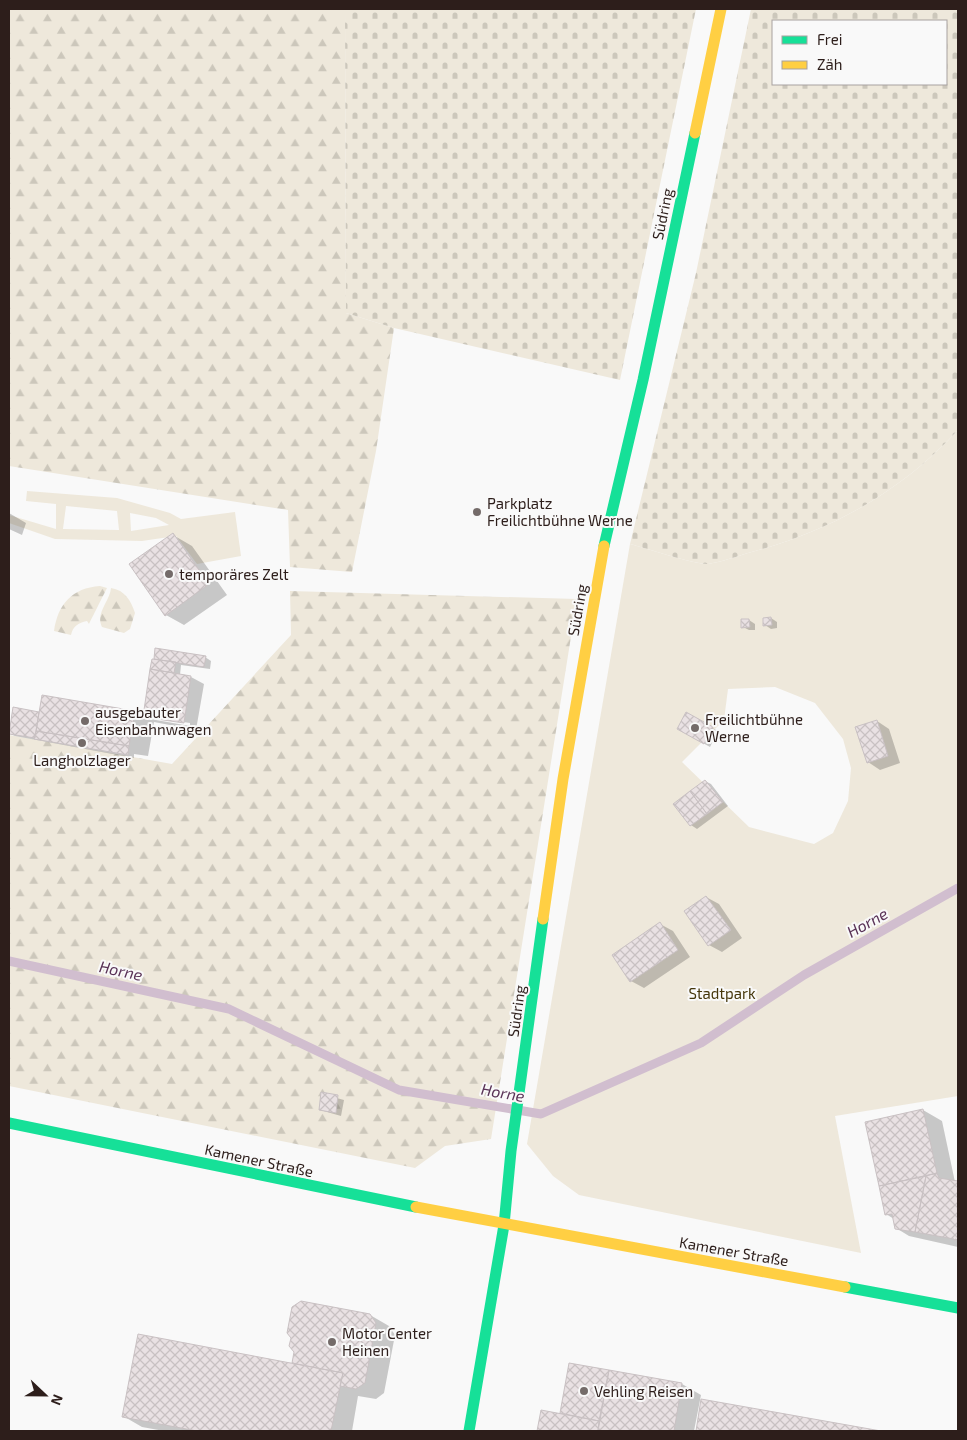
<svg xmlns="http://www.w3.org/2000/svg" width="967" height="1440" font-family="'Exo 2',sans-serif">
	<defs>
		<pattern id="forest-firs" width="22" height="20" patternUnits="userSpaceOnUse" patternTransform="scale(1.25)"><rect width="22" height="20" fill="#eee8db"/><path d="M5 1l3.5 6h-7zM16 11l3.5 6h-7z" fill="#ccc7bb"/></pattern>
		<pattern id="cemetery-stones" width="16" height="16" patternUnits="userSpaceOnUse" patternTransform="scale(1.25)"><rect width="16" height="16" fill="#eee8db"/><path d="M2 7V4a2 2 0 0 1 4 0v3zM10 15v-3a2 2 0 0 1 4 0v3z" fill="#ccc7bb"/></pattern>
		<pattern id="building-cross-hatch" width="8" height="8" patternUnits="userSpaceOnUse" patternTransform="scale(1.25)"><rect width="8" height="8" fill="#e9e1e3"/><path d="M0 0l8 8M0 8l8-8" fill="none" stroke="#c8c1c2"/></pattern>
	</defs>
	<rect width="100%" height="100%" fill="#f9f9f9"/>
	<path fill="#eee8db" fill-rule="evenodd" d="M 958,430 L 958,1096 L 835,1116 L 861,1253 L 579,1195 L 553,1176 L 527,1144 L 630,544 C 645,548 697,565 708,564 C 721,562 735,557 748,553 C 829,532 901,492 958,430 ZM 775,687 L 815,703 L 843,739 L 851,768 L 848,801 L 833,833 L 814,844 L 749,827 L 682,762 L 724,720 L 728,689 Z
		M 27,491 L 117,498 L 170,513 L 181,519 L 235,512 L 241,556 L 197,564 L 176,536 L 142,541 L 55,539 L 9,523 L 9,515 L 56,529 L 56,504 L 26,501 ZM 66,506 L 117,511 L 119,530 L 63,529 ZM 130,513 L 156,518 L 169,525 L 131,531 Z"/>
	<path fill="url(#forest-firs)" d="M 10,9 L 345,9 L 346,313 L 394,328 L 376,451 L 352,572 L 290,567 L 288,510 L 9,466 Z
		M 100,586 L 107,588 C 106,590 90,622 89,624 L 87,621 C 78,623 73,626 71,635 L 54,631 C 58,604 72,588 100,586 Z
		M 111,588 C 125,590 131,601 135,613 L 130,629 L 124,633 L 102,627 C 95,613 110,601 111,588 Z
		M 290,591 L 577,599 L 491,1139 L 445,1146 L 415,1168 L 9,1086 L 9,735 L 172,764 L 291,635 Z"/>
	<path fill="url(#cemetery-stones)" fill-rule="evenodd" d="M 345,9 L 696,9 L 620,380 L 394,328 L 346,313 Z
		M 751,9 L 958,9 L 958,430 C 901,492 829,532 748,553 C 735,557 721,562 708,564 C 697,565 645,548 630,544 L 696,273 ZM 773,21 L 946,21 L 946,84 L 773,84 Z"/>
	<path fill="#0003" fill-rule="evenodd" d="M 9,513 L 26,523 L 22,535 L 9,529 Z
		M 173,535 L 192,546 L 227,595 L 184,625 L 166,615 Z
		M 771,618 L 777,622 L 777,628 L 771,629 L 765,625 Z
		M 749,620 L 755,624 L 755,630 L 749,630 L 743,627 Z
		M 156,650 L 205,657 L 211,661 L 210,669 L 181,665 L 180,675 L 191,677 L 204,684 L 196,730 L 154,722 L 148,756 L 134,754 L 134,758 L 15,736 L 9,733 L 38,713 L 135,712 L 144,717 ZM 156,718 L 190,723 L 190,726 L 156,720 Z
		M 687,714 L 718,731 L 710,747 L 678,729 Z
		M 877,721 L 889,729 L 900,763 L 880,770 L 868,762 Z
		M 705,781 L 711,784 L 728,806 L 697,829 L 691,825 L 675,804 Z
		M 706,897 L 719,904 L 742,938 L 722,952 L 709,945 Z
		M 660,924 L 673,931 L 690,957 L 644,988 L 631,981 L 614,955 Z
		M 322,1094 L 344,1100 L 341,1116 L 320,1110 Z
		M 923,1110 L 942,1121 L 955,1182 L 958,1182 L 958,1247 L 909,1236 L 896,1228 L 894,1219 L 886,1214 L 880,1185 Z
		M 370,1315 L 389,1326 L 395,1335 L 384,1393 L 376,1399 L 358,1396 L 352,1431 L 164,1431 L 142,1427 L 123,1416 L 293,1364 L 295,1351 L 292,1337 Z
		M 570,1364 L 682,1384 L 701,1395 L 694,1431 L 539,1431 L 542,1411 L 567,1416 L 562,1412 Z
		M 702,1401 L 874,1431 L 697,1431 Z"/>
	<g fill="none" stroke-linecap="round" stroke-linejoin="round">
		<path stroke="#d1becf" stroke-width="9" d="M 9,961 L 229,1009 L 399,1090 L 541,1114 L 701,1043 L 804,975 L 958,888"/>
	</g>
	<path fill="url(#building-cross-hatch)" stroke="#c9c1c3" d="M 173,533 L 209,584 L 165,616 L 129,564 Z
		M 771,617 L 772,625 L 763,626 L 763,618 Z
		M 741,619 L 749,619 L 750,627 L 741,628 Z
		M 155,648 L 206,656 L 204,667 L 154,659 Z
		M 152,659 L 176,662 L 174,673 L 150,669 Z
		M 150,669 L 191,676 L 184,723 L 143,717 Z
		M 42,695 L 135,711 L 129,746 L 36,731 Z
		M 13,707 L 39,712 L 35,738 L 9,734 Z
		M 686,712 L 713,727 L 704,744 L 677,729 Z
		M 877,720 L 888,756 L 867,763 L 855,727 Z
		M 36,731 L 129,746 L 128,755 L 34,739 Z
		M 705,780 L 723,802 L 707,814 L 690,791 Z
		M 690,791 L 707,814 L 690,826 L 673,804 Z
		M 706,896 L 731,930 L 708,946 L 684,911 Z
		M 660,922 L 678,950 L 630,982 L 612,955 Z
		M 321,1092 L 338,1095 L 336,1113 L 319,1110 Z
		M 923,1109 L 937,1173 L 879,1186 L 865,1122 Z
		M 937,1173 L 939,1178 L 958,1181 L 958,1240 L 955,1239 L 955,1241 L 954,1239 L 915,1232 L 926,1176 Z
		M 926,1176 L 915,1232 L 895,1229 L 892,1214 L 885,1215 L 879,1186 Z
		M 301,1301 L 370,1314 L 376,1323 L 365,1383 L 356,1389 L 340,1386 L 343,1373 L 292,1363 L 294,1352 L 289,1346 L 291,1338 L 287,1333 L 292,1307 Z
		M 138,1334 L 343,1373 L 331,1431 L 197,1431 L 122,1417 Z
		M 569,1363 L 609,1370 L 599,1421 L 560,1413 Z
		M 609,1370 L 682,1383 L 674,1431 L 598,1431 Z
		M 701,1399 L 881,1431 L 696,1431 Z
		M 541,1410 L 599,1421 L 598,1431 L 537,1431 Z"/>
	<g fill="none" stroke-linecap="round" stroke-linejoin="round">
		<path stroke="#16e098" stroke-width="11" d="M 604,546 L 643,380 L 695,133
			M 9,1123 L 416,1207
			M 845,1287 L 958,1308
			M 469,1431 L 504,1225 L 511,1151 L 543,919"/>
		<path stroke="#ffcf43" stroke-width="11" d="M 695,133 L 721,9
			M 543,919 L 563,779 L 604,546
			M 416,1207 L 845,1287"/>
	</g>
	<g fill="#746b69" stroke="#f9f9f9" stroke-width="2">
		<circle cx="477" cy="512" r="5"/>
		<circle cx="169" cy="574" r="5"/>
		<circle cx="85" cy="721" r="5"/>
		<circle cx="695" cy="728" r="5"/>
		<circle cx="82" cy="743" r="5"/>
		<circle cx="332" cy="1342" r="5"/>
		<circle cx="584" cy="1391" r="5"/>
	</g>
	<g text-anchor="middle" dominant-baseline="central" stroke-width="4" stroke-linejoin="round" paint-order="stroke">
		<g font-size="15" fill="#2d1e1b" stroke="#f9f9f9">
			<text transform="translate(662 214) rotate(-78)">Südring</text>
			<text transform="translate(577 610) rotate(-80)">Südring</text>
			<text transform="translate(516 1011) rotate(-82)">Südring</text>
			<text transform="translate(259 1160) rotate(12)">Kamener Straße</text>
			<text transform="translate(734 1251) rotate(10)">Kamener Straße</text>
		</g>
		<g font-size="15" fill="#2d1e1b" stroke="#f9f9f9" text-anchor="start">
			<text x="487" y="503">Parkplatz<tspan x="487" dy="17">Freilichtbühne Werne</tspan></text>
			<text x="179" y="574">temporäres Zelt</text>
			<text x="95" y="712">ausgebauter<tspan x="95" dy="17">Eisenbahnwagen</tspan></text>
			<text x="705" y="719">Freilichtbühne<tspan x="705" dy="17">Werne</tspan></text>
			<text x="82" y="760" text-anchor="middle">Langholzlager</text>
			<text x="342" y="1333">Motor Center<tspan x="342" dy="17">Heinen</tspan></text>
			<text x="594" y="1391">Vehling Reisen</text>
		</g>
		<g font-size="15" fill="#45360b" stroke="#f9f9f9">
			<text x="722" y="993">Stadtpark</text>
		</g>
		<g font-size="16" font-style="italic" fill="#5a3357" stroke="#f9f9f9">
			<text transform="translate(867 922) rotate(-29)">Horne</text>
			<text transform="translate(121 970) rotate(12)">Horne</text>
			<text transform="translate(503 1092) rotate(10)">Horne</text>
		</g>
	</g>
	<rect width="967" height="1440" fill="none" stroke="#2d1e1b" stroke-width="20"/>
	<rect x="772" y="20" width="175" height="65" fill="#f9f9f9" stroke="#a7a1a0"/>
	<rect x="782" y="36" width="25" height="8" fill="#16e098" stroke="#a7a1a0"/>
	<text x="817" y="45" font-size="15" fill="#2d1e1b">Frei</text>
	<rect x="782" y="61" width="25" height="8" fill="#ffcf43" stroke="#a7a1a0"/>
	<text x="817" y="70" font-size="15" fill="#2d1e1b">Zäh</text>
	<g transform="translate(45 1395) rotate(112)" stroke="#f9f9f9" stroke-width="4" paint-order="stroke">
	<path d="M0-4L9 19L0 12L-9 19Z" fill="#2d1e1b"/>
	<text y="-8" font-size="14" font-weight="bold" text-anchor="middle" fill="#2d1e1b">N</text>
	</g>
</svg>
